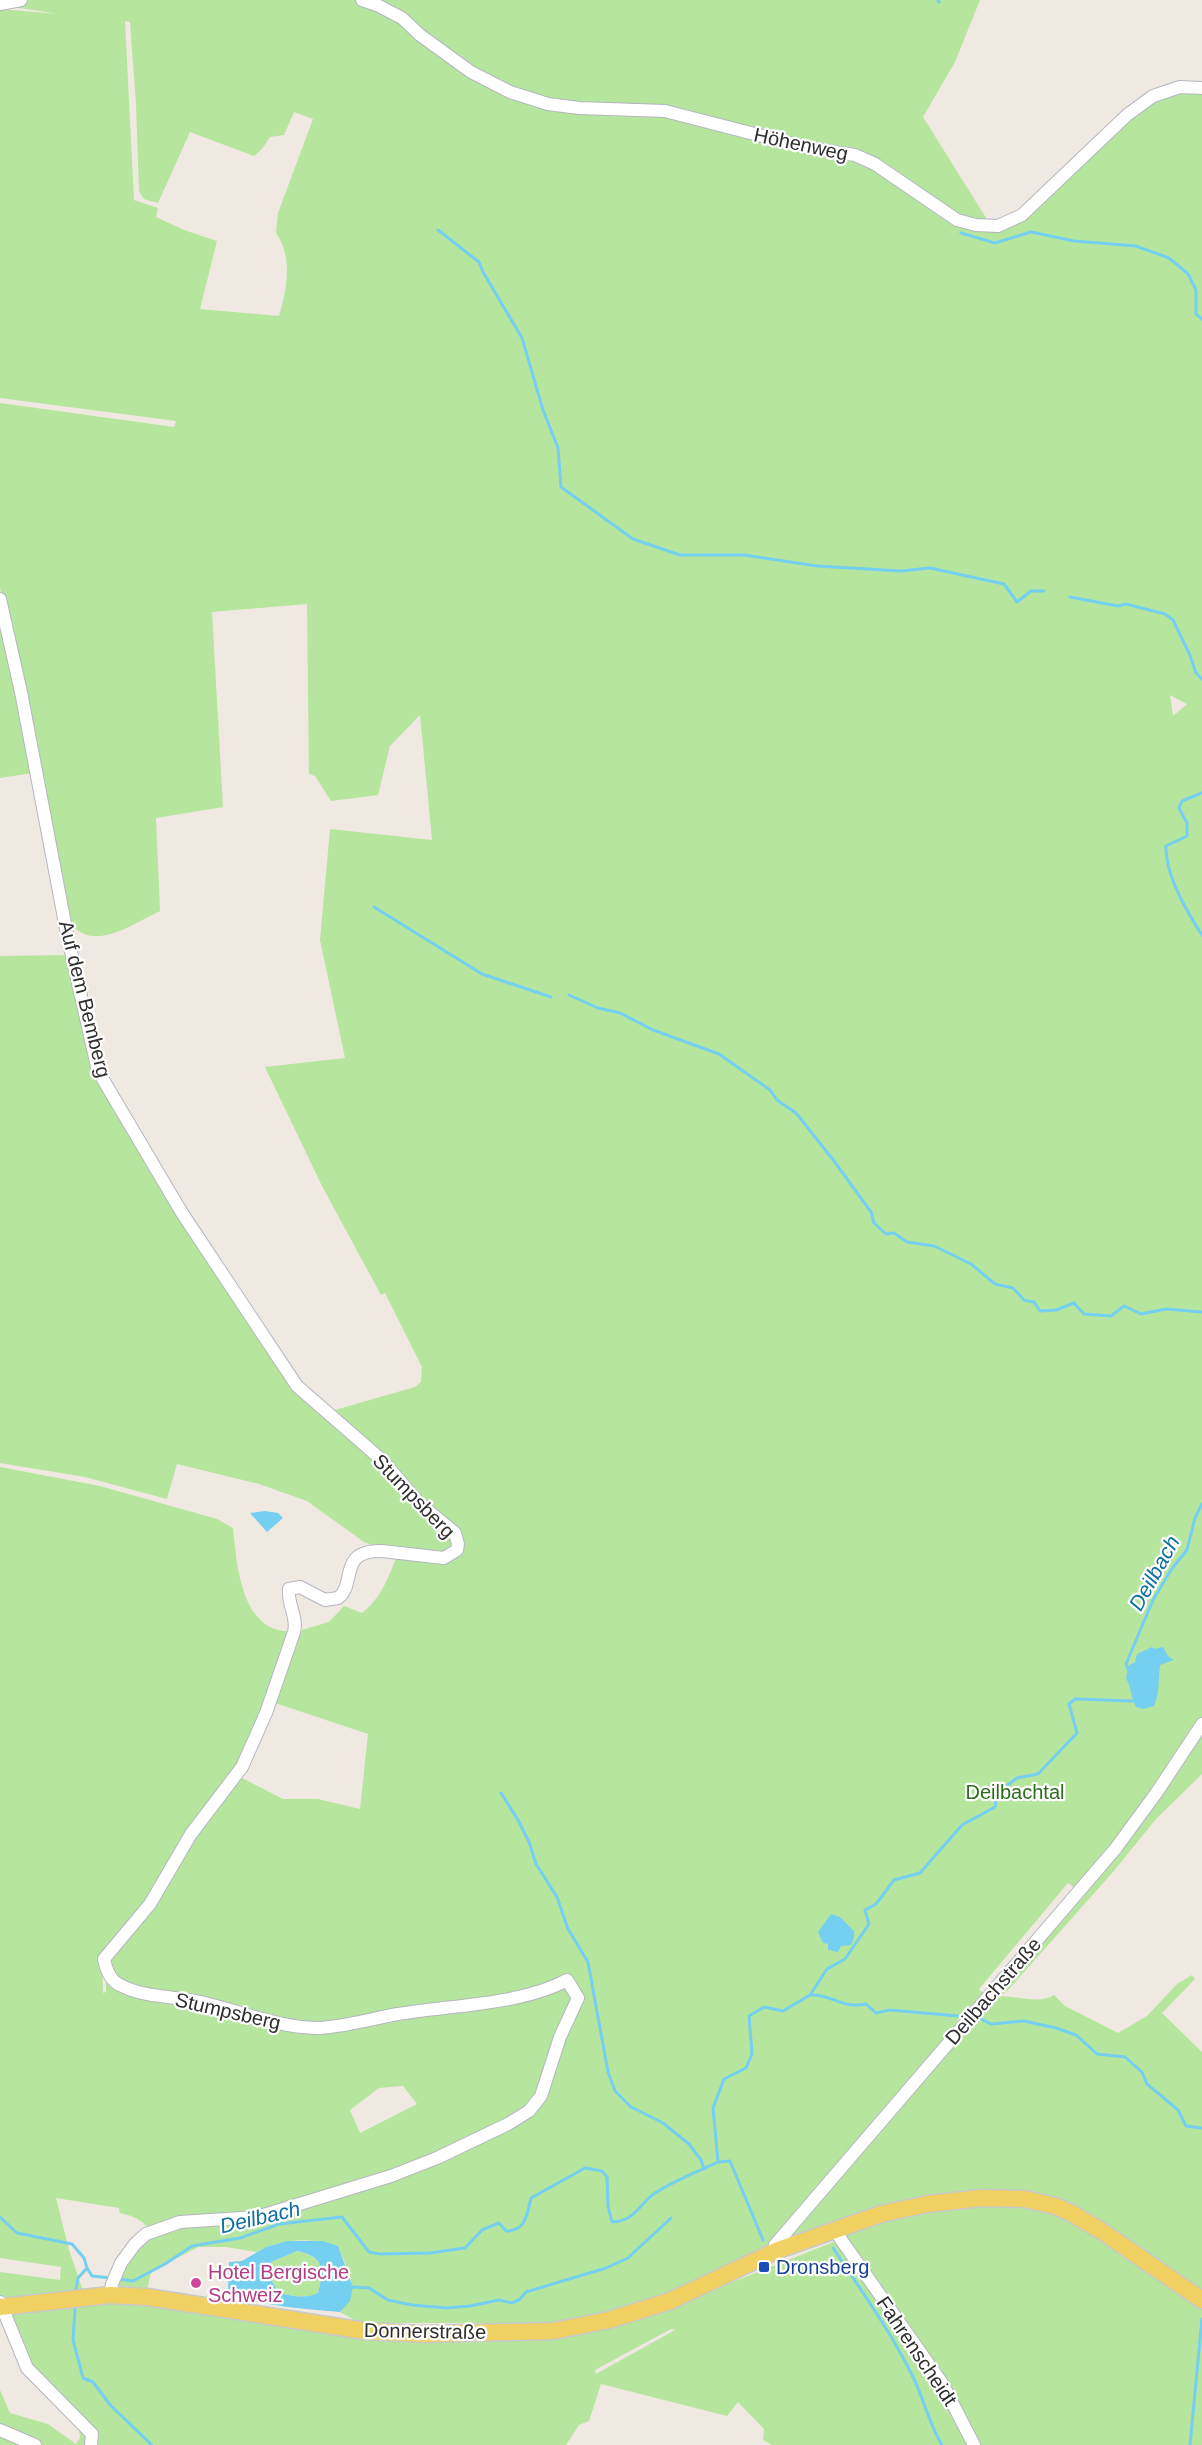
<svg xmlns="http://www.w3.org/2000/svg" width="1202" height="2445" font-family="Arial,sans-serif">
	<rect width="100%" height="100%" fill="#efe9e1"/>
	<path fill="#b6e59e" fill-rule="evenodd" d="M 0,0 L 980,0 L 955,62 L 923,117 L 988,221 L 1019,221 L 1127,117 L 1153,98 L 1181,89 L 1202,90 L 1202,1717 L 1152,1790 L 1077,1890 L 1068,1883 L 979,1989 L 985,1995 L 963,2014 L 961,2013 L 954,2029 L 769,2245 L 755,2254 L 681,2288 L 606,2313 L 554,2323 L 360,2323 L 340,2312 C 362,2288 348,2273 338,2246 C 313,2237 281,2238 257,2252 L 226,2247 L 198,2247 L 151,2272 L 147,2290 L 112,2291 C 119,2267 131,2250 151,2234 C 144,2219 135,2217 120,2213 L 119,2208 L 56,2198 L 69,2250 L 84,2294 L 5,2301 L 0,2310 L 0,2272 L 60,2280 L 61,2267 L 0,2258 L 0,1467 L 100,1486 L 217,1519 L 233,1528 C 237,1568 242,1637 296,1631 L 283,1673 L 241,1766 L 189,1833 L 149,1903 L 102,1959 L 103,1993 L 106,1992 L 106,1960 L 124,1942 L 152,1906 L 193,1837 L 240,1777 L 283,1799 L 318,1799 L 360,1809 L 368,1734 L 275,1703 L 302,1630 L 329,1622 L 344,1606 L 362,1613 C 379,1601 389,1577 396,1558 L 445,1563 L 458,1557 L 464,1542 L 457,1531 L 420,1500 L 385,1460 L 328,1412 L 415,1387 L 421,1382 L 422,1367 L 385,1293 L 381,1295 L 322,1186 L 265,1067 L 345,1058 L 320,940 L 330,829 L 432,840 L 420,715 L 390,746 L 378,795 L 331,801 L 315,776 L 309,774 L 307,604 L 212,612 L 223,807 L 156,818 L 160,911 C 132,924 88,957 67,917 L 0,588 L 0,403 L 174,427 L 176,421 L 0,398 L 0,9 L 59,14 L 0,5 ZM 125,21 L 130,22 L 136,104 L 139,191 L 144,199 L 158,203 L 190,132 L 254,156 L 262,149 L 270,137 L 284,135 L 294,112 L 313,119 L 278,213 L 276,233 C 293,257 287,289 279,316 L 200,309 L 217,241 L 184,230 L 156,217 L 158,208 L 134,200 ZM 1170,695 L 1187,704 L 1173,716 ZM 403,2086 L 417,2104 L 360,2133 L 350,2110 L 379,2088 Z
		M 0,616 L 33,773 L 0,778 Z
		M 69,955 L 100,1078 L 294,1387 L 381,1463 L 449,1531 L 453,1547 L 446,1555 L 378,1547 L 364,1542 L 307,1501 L 259,1484 L 177,1464 L 167,1499 L 85,1477 L 0,1463 L 0,956 Z
		M 1202,1731 L 1202,1774 L 1156,1819 L 1113,1872 L 1008,1990 L 1003,1994 L 1000,1992 Z
		M 1192,1975 L 1195,1979 L 1162,2013 L 1202,2052 L 1202,2295 L 1101,2226 L 1011,2194 L 789,2239 L 789,2235 L 945,2052 L 997,1996 C 1014,1995 1039,2005 1054,1995 L 1065,2006 L 1118,2033 L 1147,2016 L 1177,1984 Z
		M 1011,2203 L 1070,2218 L 1202,2306 L 1202,2445 L 978,2445 L 842,2233 L 907,2212 Z
		M 836,2241 L 938,2384 L 970,2445 L 772,2445 L 763,2440 L 764,2429 L 738,2402 L 727,2416 L 601,2384 L 589,2421 L 579,2425 L 566,2445 L 0,2445 L 0,2390 L 10,2413 L 48,2424 L 76,2444 L 80,2438 L 79,2426 L 32,2367 L 7,2309 L 112,2298 L 469,2337 L 672,2306 ZM 671,2329 L 675,2330 L 596,2374 L 595,2370 Z
		M 297,2251 C 325,2258 324,2269 318,2294 C 305,2299 293,2296 279,2293 C 273,2279 266,2278 271,2262 Z"/>
	<path fill="#75cff0" fill-rule="evenodd" d="M 265,1511 L 278,1513 L 283,1518 L 267,1532 L 250,1513 Z
		M 1152,1647 L 1154,1649 L 1163,1647 L 1168,1656 L 1174,1660 L 1160,1665 C 1158,1680 1160,1693 1154,1706 L 1143,1709 L 1136,1707 C 1131,1697 1131,1688 1126,1678 L 1129,1665 L 1135,1662 L 1137,1654 Z
		M 831,1914 L 840,1917 L 854,1931 L 854,1938 L 851,1945 L 841,1946 L 838,1952 L 828,1950 L 828,1944 L 823,1943 L 818,1932 Z
		M 287,2241 L 323,2241 L 338,2246 L 353,2287 L 350,2301 L 340,2312 C 313,2309 247,2306 228,2290 L 229,2262 L 242,2261 L 266,2247 ZM 297,2251 C 325,2257 324,2270 318,2293 C 306,2299 293,2296 279,2293 C 272,2279 266,2278 271,2262 Z"/>
	<g fill="none" stroke-linecap="round" stroke-linejoin="round">
		<path stroke="#75cff0" stroke-width="3" d="M 938,0 L 939,2
			M 438,230 L 479,262 L 483,272 L 522,338 L 543,410 L 558,448 L 561,487 L 633,539 L 680,555 L 744,555 L 817,566 L 901,571 L 930,568 L 1004,584 L 1017,602 L 1031,591 L 1044,591
			M 961,233 L 995,243 L 1031,232 L 1074,241 L 1136,246 L 1169,258 L 1188,274 L 1196,290 L 1196,314 L 1202,319
			M 1070,597 L 1118,606 L 1126,604 L 1165,614 L 1173,620 L 1189,653 L 1196,673 L 1202,679
			M 1202,793 L 1182,801 L 1179,808 L 1187,823 L 1187,836 L 1166,846 C 1165,874 1187,912 1202,935
			M 374,907 L 482,974 L 551,997
			M 569,995 L 598,1008 L 620,1013 L 653,1030 L 719,1054 L 770,1090 L 777,1100 L 796,1113 L 834,1161 L 871,1212 L 874,1223 L 886,1234 L 894,1233 L 907,1242 L 934,1246 L 971,1264 L 995,1284 L 1013,1288 L 1024,1300 L 1034,1302 L 1040,1311 L 1056,1310 L 1074,1303 L 1084,1314 L 1111,1316 L 1124,1306 L 1141,1314 L 1166,1309 L 1202,1312
			M 1129,1672 L 1126,1664 L 1153,1600 L 1171,1570 L 1187,1550 L 1195,1518 L 1202,1504
			M 501,1793 L 518,1820 L 529,1842 L 536,1864 L 557,1897 L 568,1929 L 588,1962 L 608,2072 L 615,2091 L 631,2107 L 663,2123 L 689,2144 L 701,2160 L 704,2169
			M 811,1995 C 832,1994 840,2009 866,2004 L 876,2013 L 890,2010 L 958,2016
			M 981,2019 L 991,2024 L 1024,2021 L 1056,2028 L 1076,2035 L 1097,2054 L 1125,2057 L 1142,2072 L 1147,2084 L 1178,2110 L 1186,2126 L 1202,2128
			M 719,2162 L 730,2161 L 763,2240
			M 0,2217 L 17,2233 L 72,2244 L 84,2258 L 87,2268 L 92,2276 L 111,2278
			M 833,2248 C 861,2290 891,2332 913,2377 C 924,2399 929,2424 942,2445
			M 118,2279 L 133,2281 L 165,2264 L 192,2246 L 240,2238 L 279,2224 L 342,2217 L 369,2252 L 380,2254 L 430,2253 L 465,2248 L 482,2230 L 499,2223 L 506,2231 C 526,2231 527,2214 531,2198 L 585,2168 L 602,2171 L 607,2177 L 608,2206 L 612,2222 C 633,2221 637,2209 650,2197 C 659,2187 703,2169 718,2162 L 713,2108 L 724,2079 L 746,2068 L 752,2054 L 749,2016 L 764,2007 L 783,2011 L 810,1995 L 827,1969 L 845,1959 L 869,1924 L 865,1910 L 876,1904 L 894,1880 L 920,1873 L 962,1825 L 995,1807 L 997,1793 L 1017,1778 L 1038,1774 L 1077,1733 L 1069,1704 L 1075,1699 L 1134,1701
			M 353,2287 L 369,2288 L 388,2300 L 412,2305 L 446,2308 L 470,2306 L 499,2300 L 512,2303 L 519,2300 L 526,2292 L 606,2268 L 628,2258 L 671,2218
			M 76,2289 L 78,2278 L 87,2268
			M 75,2309 L 73,2340 L 83,2378 L 93,2382 L 111,2406 L 152,2445
			M 1190,2445 L 1202,2319"/>
		<defs>
			<path id="minor" d="M 362,0 L 377,5 L 402,18 L 420,35 L 471,72 L 510,92 L 548,104 L 579,108 L 665,111 L 809,148 L 855,155 L 875,164 L 957,220 L 976,225 L 998,226 L 1022,215 L 1127,115 L 1153,96 L 1180,87 L 1202,88
				M 0,4 L 21,0
				M 0,599 L 21,692 L 67,934 L 98,1071 L 182,1213 L 297,1386 L 383,1461 L 418,1502 L 455,1533 L 458,1544 L 457,1550 L 444,1558 L 382,1551 C 337,1550 357,1584 338,1598 L 325,1600 L 300,1587 L 289,1589 C 287,1604 298,1617 294,1632 L 266,1713 L 242,1767 L 191,1834 L 150,1904 L 104,1959 C 106,1969 111,1981 120,1985 C 144,1998 175,1996 201,2002 C 239,2011 277,2027 316,2028 C 340,2028 374,2018 398,2014 C 450,2005 521,2005 567,1980 L 578,1998 L 560,2037 L 541,2096 L 529,2111 L 508,2124 L 437,2158 L 391,2176 L 257,2217 L 180,2222 L 146,2234 L 135,2244 L 121,2263 L 112,2284 L 110,2295
				M 835,2231 L 942,2383 L 974,2445
				M 778,2250 L 775,2245 L 1116,1848 L 1157,1792 L 1202,1724
				M 0,2302 L 27,2368 L 92,2434 L 91,2445
				M 0,2430 L 35,2445"/>
			<path id="major" d="M 0,2307 L 110,2295 L 147,2297 L 365,2331 L 422,2334 L 553,2331 L 609,2320 L 670,2301 L 778,2250 L 881,2214 L 927,2204 L 982,2198 L 1025,2199 L 1055,2206 L 1071,2213 L 1100,2230 L 1202,2300"/>
		</defs>
		<use href="#minor" stroke="#b4b7c1" stroke-width="14"/>
		<use href="#major" stroke="#c9c9c9" stroke-width="19"/>
		<use href="#minor" stroke="#fff" stroke-width="12"/>
		<use href="#major" stroke="#f2d163" stroke-width="16"/>
	</g>
	<rect fill="#1a4fb4" stroke="#fff" stroke-width="2" x="758" y="2261" width="12" height="12" rx="3"/>
	<circle fill="#d1479c" stroke="#fff" stroke-width="2" cx="196" cy="2283" r="6"/>
	<g text-anchor="middle" dominant-baseline="central" stroke-width="4.5" stroke-linejoin="round" paint-order="stroke">
		<g font-size="20" fill="#2e2e2e" stroke="#fff">
			<text transform="translate(801 144) rotate(12)">Höhenweg</text>
			<text transform="translate(85 999) rotate(76)">Auf dem Bemberg</text>
			<text transform="translate(414 1496) rotate(46)">Stumpsberg</text>
			<text transform="translate(993 1991) rotate(-49)">Deilbachstraße</text>
			<text transform="translate(228 2011) rotate(13)">Stumpsberg</text>
			<text transform="translate(425 2331) rotate(1)">Donnerstraße</text>
			<text transform="translate(917 2351) rotate(56)">Fahrenscheidt</text>
		</g>
		<g font-size="20" fill="#2c6e1b" stroke="#fff">
			<text x="1015" y="1792">Deilbachtal</text>
		</g>
		<g font-size="20" fill="#164399" stroke="#fff" text-anchor="start">
			<text x="776" y="2267">Dronsberg</text>
		</g>
		<g font-size="20" fill="#b23c85" stroke="#fff" text-anchor="start">
			<text x="208" y="2272">Hotel Bergische<tspan x="208" dy="23">Schweiz</tspan></text>
		</g>
		<g font-size="21" font-style="italic" fill="#0d6fa3" stroke="#fff">
			<text transform="translate(1154 1573) rotate(-61)">Deilbach</text>
			<text transform="translate(260 2217) rotate(-13)">Deilbach</text>
		</g>
	</g>
</svg>
